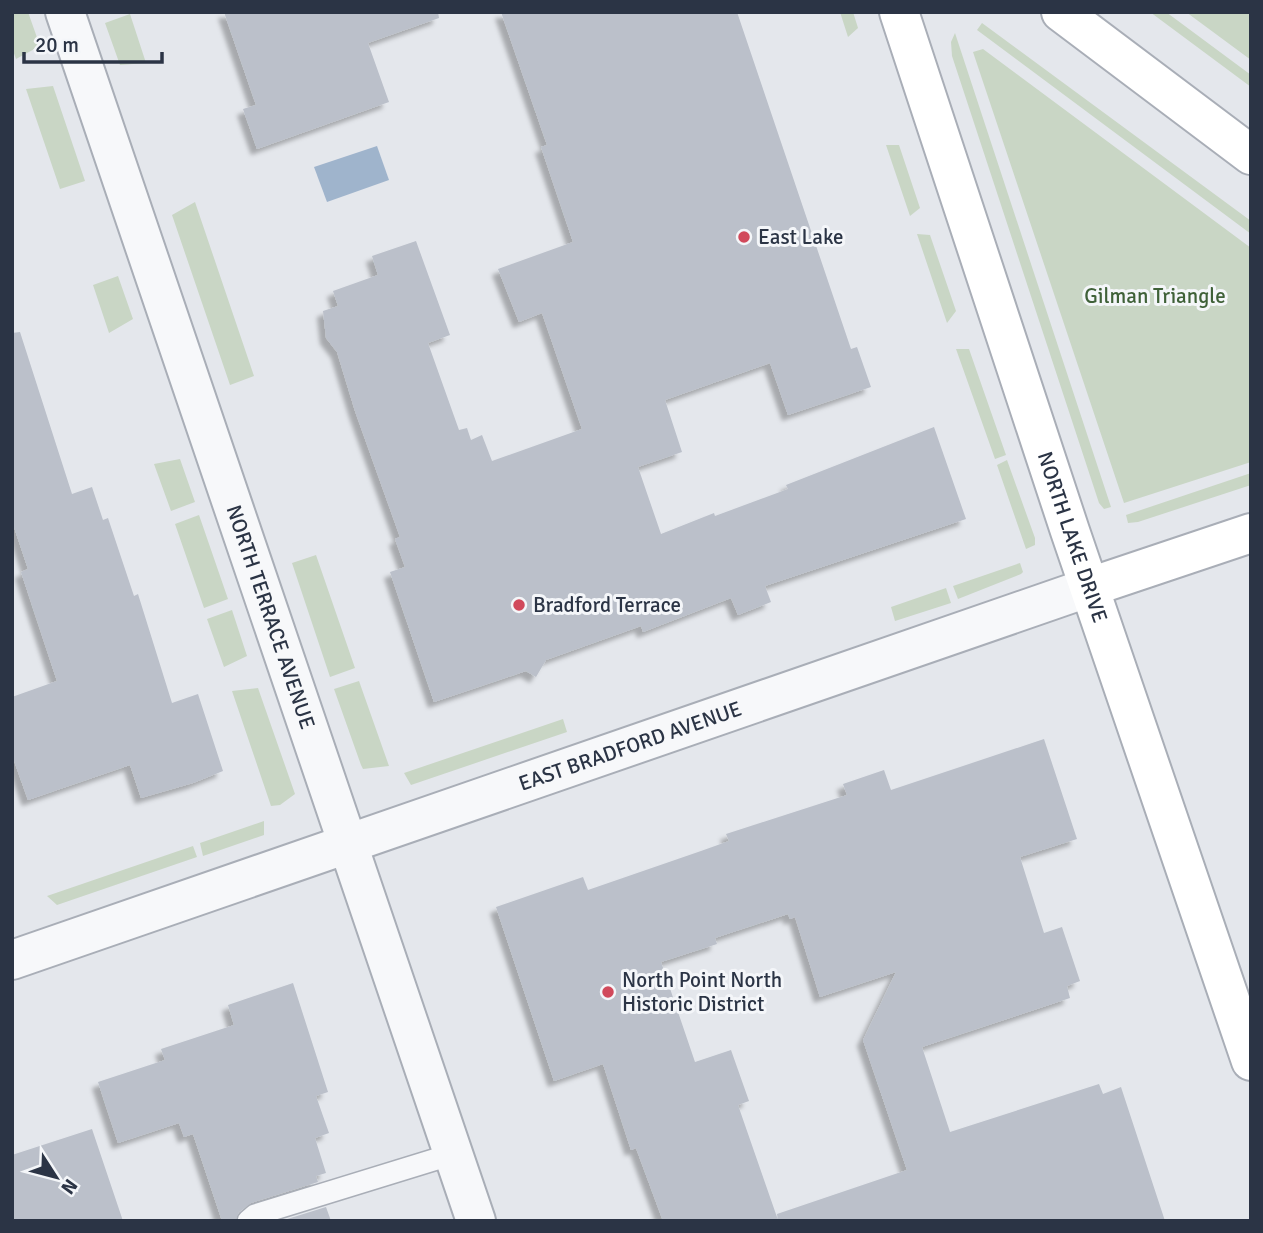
<svg xmlns="http://www.w3.org/2000/svg" width="1263" height="1233" font-family="Signika,sans-serif">
	<defs>
		<filter id="shadow"><feDropShadow dx="-6" dy="6" stdDeviation="2" flood-color="#0004"/></filter>
	</defs>
	<rect width="100%" height="100%" fill="#e4e7ec"/>
	<path fill="#c9d6c5" d="M 12,12 L 28,12 L 40,46 L 16,59 L 12,48 Z
		M 840,12 L 853,12 L 858,28 L 848,37 Z
		M 1150,12 L 1166,12 L 1251,75 L 1251,87 Z
		M 1186,12 L 1251,12 L 1251,60 Z
		M 130,14 L 146,63 L 120,65 L 105,23 Z
		M 982,23 L 1251,221 L 1251,234 L 977,30 Z
		M 955,33 L 1111,507 L 1104,509 L 1099,503 L 952,56 L 951,42 Z
		M 983,49 L 1251,248 L 1251,462 L 1124,503 L 973,52 Z
		M 53,86 L 85,181 L 60,189 L 26,89 Z
		M 886,145 L 899,145 L 920,208 L 910,216 Z
		M 195,202 L 254,376 L 230,385 L 172,215 Z
		M 917,234 L 930,235 L 956,311 L 947,323 Z
		M 118,276 L 133,319 L 109,333 L 93,285 Z
		M 956,349 L 969,349 L 1006,455 L 995,459 Z
		M 180,459 L 195,502 L 171,511 L 154,464 Z
		M 1007,460 L 1035,538 L 1035,545 L 1026,549 L 997,465 Z
		M 1251,473 L 1251,485 L 1138,522 L 1128,523 L 1126,515 Z
		M 199,515 L 228,599 L 204,608 L 175,524 Z
		M 316,555 L 355,668 L 330,677 L 292,563 Z
		M 1020,563 L 1023,572 L 1021,574 L 958,599 L 953,586 Z
		M 946,588 L 951,603 L 895,621 L 891,607 Z
		M 232,610 L 247,656 L 224,667 L 207,619 Z
		M 359,681 L 389,766 L 363,769 L 361,765 L 334,689 Z
		M 258,688 L 295,794 L 280,805 L 271,806 L 232,691 Z
		M 563,719 L 567,732 L 411,785 L 404,773 Z
		M 264,821 L 264,835 L 203,856 L 200,843 Z
		M 193,846 L 197,857 L 57,905 L 47,896 Z"/>
	<path fill="#9fb4cc" d="M 377,146 L 389,180 L 327,202 L 314,167 Z"/>
	<path fill="#bbc0ca" fill-rule="evenodd" filter="url(#shadow)" d="M 224,12 L 438,12 L 439,18 L 368,43 L 389,102 L 257,149 L 243,109 L 256,105 Z
		M 501,12 L 737,12 L 851,349 L 857,347 L 871,387 L 788,415 L 770,363 L 665,400 L 682,452 L 638,467 L 661,534 L 714,513 L 715,516 L 788,489 L 786,485 L 934,427 L 966,519 L 765,586 L 771,602 L 738,615 L 731,598 L 643,632 L 641,626 L 546,660 L 536,677 L 526,671 L 434,702 L 390,572 L 405,567 L 395,539 L 400,537 L 355,411 L 337,352 L 326,338 L 323,311 L 338,306 L 333,291 L 378,275 L 372,256 L 416,241 L 450,335 L 428,343 L 459,430 L 467,428 L 471,440 L 482,435 L 492,461 L 582,429 L 542,313 L 519,322 L 498,269 L 573,242 L 541,147 L 547,145 Z
		M 20,332 L 72,494 L 92,487 L 103,520 L 108,518 L 134,596 L 138,594 L 172,703 L 198,694 L 223,771 L 193,783 L 141,798 L 130,765 L 28,800 L 12,755 L 12,697 L 57,681 L 21,572 L 28,569 L 12,521 L 12,333 Z
		M 1044,739 L 1077,839 L 1020,857 L 1044,933 L 1062,927 L 1080,981 L 1067,986 L 1070,998 L 922,1047 L 950,1132 L 1099,1084 L 1103,1094 L 1121,1087 L 1165,1221 L 663,1221 L 636,1148 L 631,1150 L 603,1064 L 554,1081 L 496,907 L 583,877 L 588,890 L 701,851 L 729,841 L 726,834 L 847,795 L 843,784 L 884,770 L 891,790 ZM 788,914 L 790,919 L 795,917 L 820,997 L 896,972 L 863,1040 L 907,1170 L 777,1214 L 778,1220 L 738,1105 L 749,1101 L 731,1050 L 695,1062 L 661,962 L 717,944 L 715,938 Z
		M 293,983 L 328,1092 L 316,1096 L 329,1133 L 315,1138 L 326,1173 L 316,1176 L 318,1182 L 251,1203 L 239,1212 L 235,1221 L 222,1221 L 193,1134 L 184,1137 L 179,1123 L 118,1143 L 98,1082 L 165,1060 L 161,1049 L 234,1025 L 228,1005 Z
		M 92,1129 L 123,1221 L 12,1221 L 12,1155 Z
		M 326,1207 L 331,1221 L 281,1221 Z"/>
	<g fill="none" stroke-linecap="round" stroke-linejoin="round">
		<defs>
			<path id="lane" d="M 248,1221 L 255,1215 L 453,1154"/>
			<g id="street">
				<path id="s1" d="M 65,12 L 476,1221"/>
				<path id="s2" d="M 12,960 L 1090,587"/>
			</g>
			<g id="secondary">
				<path id="s3" d="M 899,12 L 1070,531 L 1251,1061"/>
				<path d="M 1061,12 L 1251,155"/>
				<path d="M 1090,587 L 1251,533"/>
			</g>
		</defs>
		<use href="#lane" stroke="#a9aeb7" stroke-width="24"/>
		<use href="#street" stroke="#a9aeb7" stroke-width="42"/>
		<use href="#secondary" stroke="#a9aeb7" stroke-width="42"/>
		<use href="#lane" stroke="#f7f8fa" stroke-width="21"/>
		<use href="#street" stroke="#f7f8fa" stroke-width="38"/>
		<use href="#secondary" stroke="#fff" stroke-width="38"/>
	</g>
	<g fill="#d1495b" stroke="#f4f6f9" stroke-width="2.5">
		<circle cx="744" cy="237" r="7"/>
		<circle cx="519" cy="605" r="7"/>
		<circle cx="608" cy="992" r="7"/>
	</g>
	<g text-anchor="middle" dominant-baseline="central" stroke-width="6" stroke-linejoin="round" paint-order="stroke">
		<g font-size="21" fill="#2b3445" stroke="#f4f6f9" text-anchor="start">
			<text x="758" y="237">East Lake</text>
			<text x="533" y="605">Bradford Terrace</text>
			<text x="622" y="980">North Point North<tspan x="622" dy="24">Historic District</tspan></text>
		</g>
		<g font-size="21" fill="#3f6138" stroke="#f4f6f9">
			<text x="1155" y="296">Gilman Triangle</text>
		</g>
		<g font-size="21" fill="#2b3445" stroke="#f4f6f9">
			<text stroke="none"><textPath href="#s3" startOffset="553">NORTH LAKE DRIVE</textPath></text>
			<text stroke="none"><textPath href="#s1" startOffset="639">NORTH TERRACE AVENUE</textPath></text>
			<text stroke="none"><textPath href="#s2" startOffset="654">EAST BRADFORD AVENUE</textPath></text>
		</g>
	</g>
	<rect width="1263" height="1233" fill="none" stroke="#2b3445" stroke-width="28"/>
	<g transform="translate(56 1177) rotate(126)" stroke="#f4f6f9" stroke-width="5" paint-order="stroke">
	<path d="M0-5L12 26L0 18L-12 26Z" fill="#2b3445"/>
	<text y="-10" font-size="19" font-weight="bold" text-anchor="middle" fill="#2b3445">N</text>
	</g>
	<path d="M24 52v10h138v-10" fill="none" stroke="#2b3445" stroke-width="3.5"/>
	<text x="35" y="52" font-size="21" fill="#2b3445" stroke="#f4f6f9" stroke-width="5" paint-order="stroke">20 m</text>
</svg>
